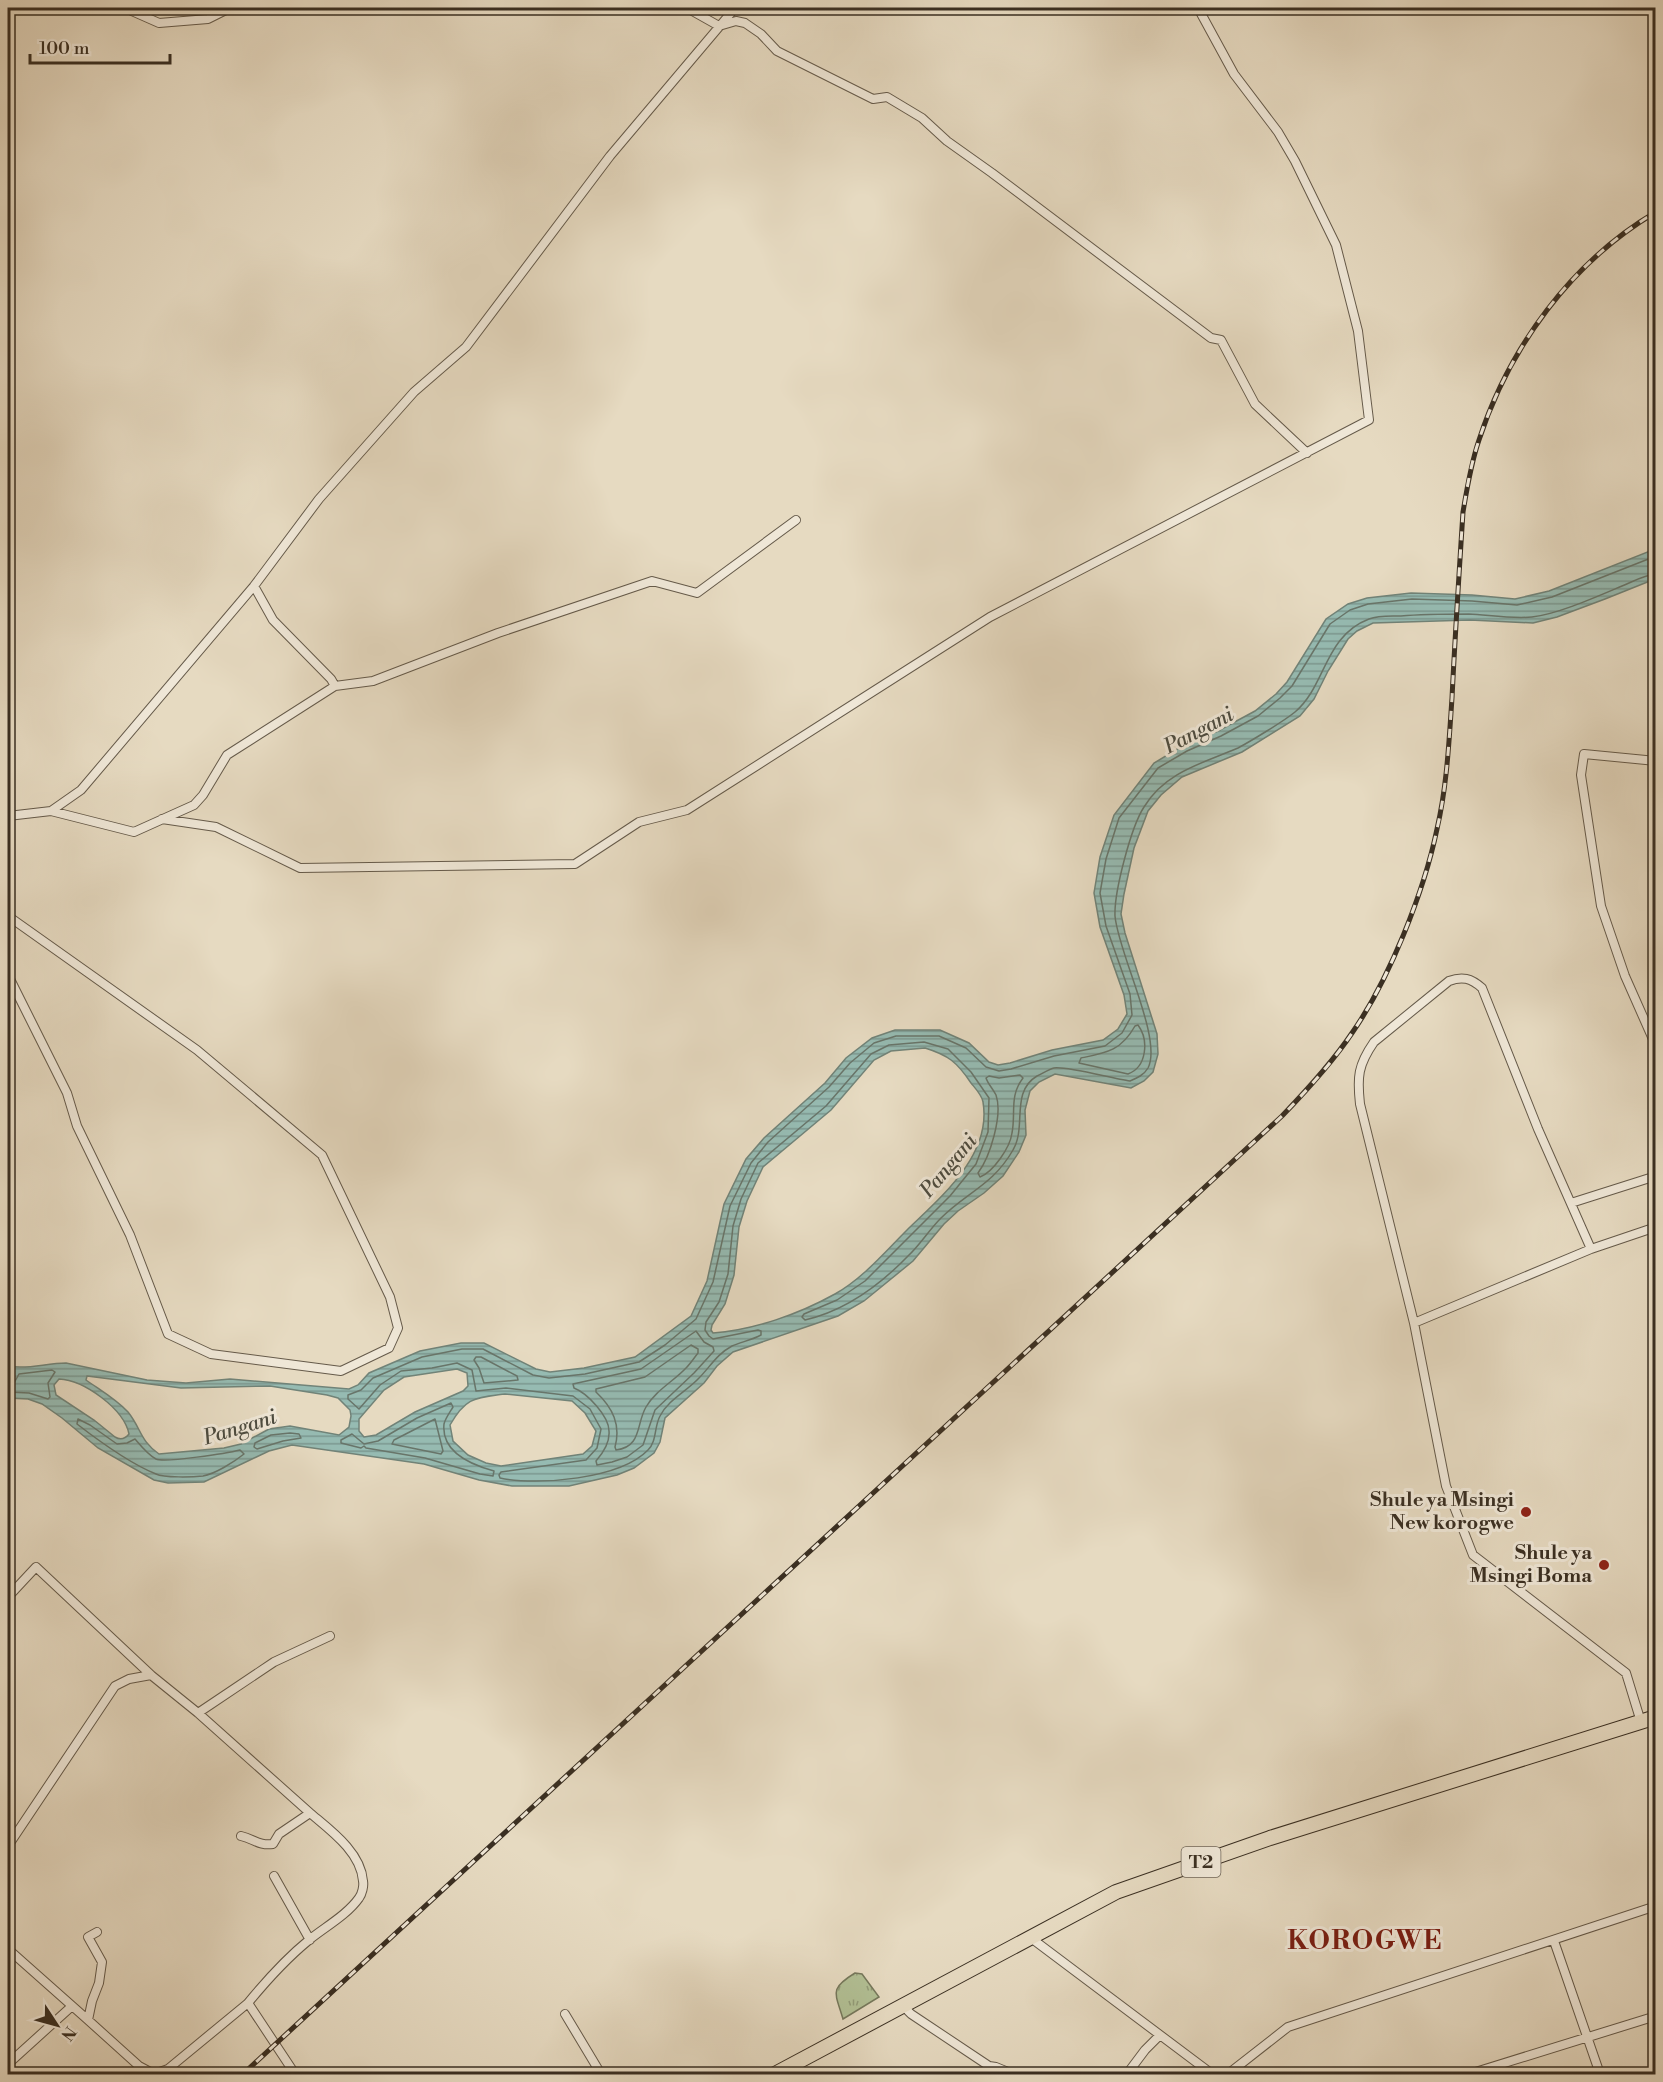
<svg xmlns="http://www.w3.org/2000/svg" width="1663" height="2082" font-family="'Libre Bodoni',serif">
	<defs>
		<pattern id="grass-tufts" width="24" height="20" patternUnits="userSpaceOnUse" patternTransform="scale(1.5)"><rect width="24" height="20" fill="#b2c095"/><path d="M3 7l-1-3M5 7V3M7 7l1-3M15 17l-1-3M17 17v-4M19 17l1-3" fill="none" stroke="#929c79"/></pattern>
		<pattern id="water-rules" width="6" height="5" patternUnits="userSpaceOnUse" patternTransform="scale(1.5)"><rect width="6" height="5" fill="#96bbb2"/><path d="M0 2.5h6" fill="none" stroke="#7b9890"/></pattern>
	</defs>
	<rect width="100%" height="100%" fill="#e6dac1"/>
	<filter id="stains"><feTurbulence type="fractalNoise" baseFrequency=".00333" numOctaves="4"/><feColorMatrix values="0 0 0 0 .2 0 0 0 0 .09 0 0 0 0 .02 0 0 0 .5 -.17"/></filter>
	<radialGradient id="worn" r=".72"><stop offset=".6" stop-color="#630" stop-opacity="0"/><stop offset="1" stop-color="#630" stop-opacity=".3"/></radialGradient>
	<path fill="url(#grass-tufts)" stroke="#76785c" stroke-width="1.5" d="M 855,1973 L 862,1974 L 879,1997 L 843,2019 C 835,1992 829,1989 855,1973 Z"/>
	<path fill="url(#water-rules)" stroke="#718378" stroke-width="1.5" fill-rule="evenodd" d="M 1655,549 L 1655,579 L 1605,599 L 1557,617 L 1533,623 L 1470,620 L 1373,623 L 1357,631 L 1348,639 L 1328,671 L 1314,699 L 1300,716 L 1242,752 L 1182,777 L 1161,795 L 1148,811 L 1134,848 L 1124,894 L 1121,914 L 1125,933 L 1157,1034 L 1158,1054 L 1153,1072 L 1144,1081 L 1131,1088 L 1055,1074 L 1039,1082 L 1030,1091 L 1025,1110 L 1026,1135 L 1019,1152 L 1003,1176 L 984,1193 L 958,1211 L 944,1224 L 913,1261 L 864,1301 L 838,1316 L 733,1352 L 717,1366 L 704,1383 L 665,1418 L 660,1442 L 654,1453 L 634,1468 L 617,1475 L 569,1486 L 512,1486 L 479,1480 L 424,1464 L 292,1445 L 269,1451 L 204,1482 L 168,1483 L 154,1480 L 98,1448 L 62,1418 L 42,1404 L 28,1399 L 8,1398 L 8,1380 L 11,1374 L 8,1371 L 8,1366 C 27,1370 46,1363 66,1363 L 147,1380 L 186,1383 L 230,1379 L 349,1389 L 358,1385 L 369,1373 L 420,1351 L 461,1343 L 484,1343 L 536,1369 L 550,1372 L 584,1368 L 635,1357 L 691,1316 L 707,1281 L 724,1204 L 746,1159 L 764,1138 L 825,1083 L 846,1058 L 872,1038 L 895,1030 L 940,1030 L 969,1043 L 989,1062 L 998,1065 L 1010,1063 L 1052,1050 L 1103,1040 L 1118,1029 L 1127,1014 L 1124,995 L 1100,927 L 1094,893 L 1100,857 L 1114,815 L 1154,763 L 1184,745 L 1218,731 L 1255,711 L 1276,694 L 1287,682 L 1326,619 L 1348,604 L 1367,598 L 1411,593 L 1472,595 L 1515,599 L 1549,591 ZM 925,1048 C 948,1055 957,1062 971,1083 C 975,1088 982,1095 983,1102 C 992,1155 941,1197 907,1230 C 884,1253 863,1278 835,1294 C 799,1314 754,1330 713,1333 L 711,1330 L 712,1325 L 725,1304 L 734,1275 L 739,1227 L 747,1201 L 763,1167 L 831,1110 L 874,1060 L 891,1051 ZM 457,1369 L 467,1373 L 468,1386 L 463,1391 L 415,1412 L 376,1435 L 364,1437 L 359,1431 L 359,1419 L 384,1390 L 404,1377 ZM 87,1376 L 181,1388 L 270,1386 L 327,1395 L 338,1398 L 350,1410 L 351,1416 L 349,1427 L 339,1435 L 290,1426 L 269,1429 L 241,1444 L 224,1448 L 159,1454 C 140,1441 141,1428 128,1412 C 116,1399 100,1390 86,1380 ZM 59,1379 C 84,1380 124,1409 129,1434 C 125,1439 120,1440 115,1437 L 94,1420 L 56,1395 L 54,1385 ZM 505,1394 L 572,1401 L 585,1413 L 596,1431 L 592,1446 L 583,1454 L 501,1466 L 486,1463 L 468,1455 L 453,1441 L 450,1425 C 466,1397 475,1398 505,1394 Z"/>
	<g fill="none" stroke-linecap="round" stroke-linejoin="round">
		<path stroke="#68756a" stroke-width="1.5" d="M 1656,556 L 1552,597 L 1517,605 L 1472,601 L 1412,599 L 1368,604 L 1350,610 L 1330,624 L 1292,686 L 1280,698 L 1258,716 L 1221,736 L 1187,751 L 1158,768 L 1119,818 L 1106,859 L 1100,893 L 1106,926 L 1130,994 L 1132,1015 L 1122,1033 L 1105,1046 L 1054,1056 L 1011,1069 L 999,1071 L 986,1067 L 966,1048 L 939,1036 L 896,1036 L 874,1043 L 850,1063 L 829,1087 L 768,1142 L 751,1163 L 730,1206 L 713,1282 L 696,1319 L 665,1345 L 639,1362 L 585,1374 L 549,1378 L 533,1375 L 483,1349 L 462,1349 L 422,1357 L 373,1378 L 361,1390 L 348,1395 L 348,1399 L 359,1409 L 380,1385 L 401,1371 L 432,1368 L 457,1363 L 472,1370 L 476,1391 L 506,1388 L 573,1396 L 590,1409 L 601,1429 L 597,1448 L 586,1460 L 501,1472 L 499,1475 L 500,1478 C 538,1486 620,1479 648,1450 C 657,1441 654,1427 660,1416 C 668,1400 687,1391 699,1378 C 710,1367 717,1354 732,1346 C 741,1342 752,1340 761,1335 L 761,1331 L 758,1330 L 713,1339 L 709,1336 L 705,1330 L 706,1322 L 719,1302 L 728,1274 L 733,1226 L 741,1199 L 758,1163 L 826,1106 L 871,1054 L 889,1045 L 924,1042 L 948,1049 L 971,1072 L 989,1098 L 988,1132 L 976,1164 L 950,1196 L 865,1281 L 837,1300 L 804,1314 L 802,1317 L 805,1320 C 844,1311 880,1285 908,1256 C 920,1245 929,1230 941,1218 C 967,1192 993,1185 1013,1150 C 1027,1127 1010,1092 1037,1076 C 1042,1074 1049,1069 1054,1068 C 1068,1066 1113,1079 1130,1081 C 1137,1078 1144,1075 1148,1068 C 1163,1039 1118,953 1115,916 C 1114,892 1131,827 1144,807 C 1165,772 1203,763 1238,748 C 1251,741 1284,721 1295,712 C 1326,686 1324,636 1369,619 C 1379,615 1391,616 1401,616 C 1423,614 1446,614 1469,614 C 1489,615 1511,619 1532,617 C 1558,614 1596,597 1622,586 C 1632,582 1644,575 1656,574
			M 1138,1025 C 1149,1040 1147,1067 1128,1074 L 1079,1063 L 1081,1058 C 1106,1053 1121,1051 1135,1026 Z
			M 1020,1075 L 1023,1078 C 1009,1096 1016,1113 1012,1133 C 1010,1148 993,1172 980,1177 L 978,1173 C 990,1157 1003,1115 996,1095 C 993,1089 988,1084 986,1078 L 989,1076 L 999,1078 Z
			M 696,1331 L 704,1342 L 713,1347 L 714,1351 L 694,1373 L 655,1410 L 643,1445 L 627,1457 L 612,1462 L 597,1465 L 596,1461 C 603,1453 610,1442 609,1431 C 609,1416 587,1393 574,1388 L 573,1384 L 641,1369 Z
			M 691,1345 L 698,1349 L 698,1353 C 694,1358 691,1363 686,1368 C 674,1381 655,1391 646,1407 C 636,1424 642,1447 616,1450 L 615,1447 C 621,1425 613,1408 596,1392 L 596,1389 L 645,1377 Z
			M 476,1357 L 481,1357 L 517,1376 L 518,1380 L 484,1383 L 479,1368 L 474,1360 Z
			M 8,1385 L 14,1383 L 19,1374 L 52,1370 L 55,1372 L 48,1383 L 50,1397 L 48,1399 L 29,1393 L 8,1392
			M 451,1403 L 453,1407 C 450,1412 445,1419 444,1424 C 441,1452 472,1465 494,1471 L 493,1476 L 480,1474 L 425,1458 L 366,1448 L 364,1446 L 361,1448 L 341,1443 L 341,1440 L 352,1434 L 364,1444 L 378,1441 L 417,1418 Z
			M 78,1419 L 90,1425 L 117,1444 L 127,1443 L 135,1439 C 141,1446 148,1455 156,1459 C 165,1463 228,1453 240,1450 L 244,1454 C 234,1462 215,1474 203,1476 C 193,1477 164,1478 156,1474 C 131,1464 99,1441 77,1424 Z
			M 435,1419 L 443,1451 L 441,1454 L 392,1444 L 394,1440 Z
			M 290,1433 L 299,1434 L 301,1438 L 283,1441 L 257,1449 L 254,1447 L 255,1443 L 271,1435 Z"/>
		<defs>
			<path id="minor" d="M 125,8 L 159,23 L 208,19 L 230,8
				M 687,8 L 719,26 L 736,21 L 745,23 L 761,34 L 777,51 L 873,99 L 887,97 L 922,118 L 947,141 L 992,173 L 1211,338 L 1221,340 L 1255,404 L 1307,453
				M 254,586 L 273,620 L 331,679 L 335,686
				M 1656,761 L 1584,754 L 1581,775 L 1601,906 L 1625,976 L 1656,1046
				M 51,811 L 134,832 L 194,805 L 203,795 L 227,755 L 335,686 L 373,681 L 498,633 L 652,581 L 697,593 L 796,520
				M 8,816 L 51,811 L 81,790 L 254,586 L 319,499 L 414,392 L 466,347 L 610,156 L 735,8
				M 162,819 L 216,827 L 300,868 L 575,864 L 639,822 L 687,810 L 990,617 L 1369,420 L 1358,331 L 1336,245 L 1295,161 L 1278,132 L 1234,74 L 1198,8
				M 8,916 L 197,1050 L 322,1155 L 390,1297 L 398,1328 L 389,1348 L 341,1371 L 211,1354 L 168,1334 L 130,1235 L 77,1126 L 67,1093 L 8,975
				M 1571,1203 L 1656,1176
				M 1591,1249 L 1538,1129 L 1482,988 C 1471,978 1462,976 1449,981 L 1374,1042 C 1358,1065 1357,1077 1360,1104 L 1414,1323 L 1446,1486 L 1473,1555 L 1626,1673 L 1641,1722
				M 1414,1323 L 1591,1249 L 1656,1227
				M 8,1597 L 36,1567 L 151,1675
				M 198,1713 L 274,1662 L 330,1636
				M 241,1836 C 254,1839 259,1846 273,1844 L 279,1834 L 310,1813 C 330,1830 361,1852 363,1881 C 364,1886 362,1894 359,1898 C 347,1915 325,1927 309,1940 C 287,1958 266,1981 248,2003 L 295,2074
				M 8,1846 L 115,1686 L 129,1679 L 151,1675 L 198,1713 L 310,1813
				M 274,1876 L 310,1940
				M 97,1932 L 88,1937 L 102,1962 L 99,1983 L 92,2001 L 88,2020 L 139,2066 L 154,2074 L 168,2069 L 248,2003
				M 1031,1938 L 1212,2074
				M 1554,1941 L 1600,2074
				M 8,1949 L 88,2020
				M 903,2006 L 911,2014 L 989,2066 L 996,2067 L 1013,2074
				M 565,2014 L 601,2074
				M 8,2064 L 72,2006
				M 1127,2074 L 1145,2050 L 1159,2036
				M 1228,2074 L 1288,2027 L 1656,1906
				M 1469,2074 L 1656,2016"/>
			<path id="trunk" d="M 775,2074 L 1116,1892 L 1270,1838 L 1656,1717"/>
		</defs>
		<use href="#minor" stroke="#655a4a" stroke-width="10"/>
		<use href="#trunk" stroke="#3a2f22" stroke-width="16"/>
		<use href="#minor" stroke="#efe7d7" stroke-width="8"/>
		<use href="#trunk" stroke="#e6dac1" stroke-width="14"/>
		<defs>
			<path id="rail" d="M 243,2074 L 1282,1116 C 1307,1090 1332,1063 1352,1033 C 1389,980 1424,892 1437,829 C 1447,786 1449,741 1452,698 C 1455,636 1459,574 1463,512 C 1467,488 1471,463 1479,440 C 1509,348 1571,262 1656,212"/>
		</defs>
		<use href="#rail" stroke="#3a2f22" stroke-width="5"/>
		<use href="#rail" stroke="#efe7d7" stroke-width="3" stroke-dasharray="9" stroke-linecap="butt"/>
	</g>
	<g fill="#8f2418" stroke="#efe7d7" stroke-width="2">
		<circle cx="1526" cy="1512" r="6"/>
		<circle cx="1604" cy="1565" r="6"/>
	</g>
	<g text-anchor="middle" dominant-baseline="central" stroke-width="6" stroke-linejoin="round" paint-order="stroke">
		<rect fill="#efe7d7" stroke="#706658" stroke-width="1.5" x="1181.5" y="1847" width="39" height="30" rx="4.5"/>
		<g font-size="18" font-weight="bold" fill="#3a2f22">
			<text x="1201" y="1862">T2</text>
		</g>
		<g font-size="20" font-weight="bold" fill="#3a2f22" stroke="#efe7d7" text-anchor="end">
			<text x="1514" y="1500">Shule ya Msingi<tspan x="1514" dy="23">New korogwe</tspan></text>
			<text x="1592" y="1553">Shule ya<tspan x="1592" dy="23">Msingi Boma</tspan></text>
		</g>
		<g font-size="21" font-style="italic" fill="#4c4b3f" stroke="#efe7d7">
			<text transform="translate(1199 731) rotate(-28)">Pangani</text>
			<text transform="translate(949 1166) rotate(-50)">Pangani</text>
			<text transform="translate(240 1428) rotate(-17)">Pangani</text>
		</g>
		<g font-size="26" font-weight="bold" letter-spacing="1.5" fill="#7a1f14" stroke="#efe7d7">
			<text x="1365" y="1941">KOROGWE</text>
		</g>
	</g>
	<rect width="1663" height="2082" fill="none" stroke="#e6dac1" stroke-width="30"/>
	<rect x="9" y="9" width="1645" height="2064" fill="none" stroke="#3a2f22" stroke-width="3"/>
	<rect x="15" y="15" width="1633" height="2052" fill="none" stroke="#3a2f22" stroke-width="1.5"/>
	<g transform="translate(57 2025) rotate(126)" stroke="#efe7d7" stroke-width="4.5" paint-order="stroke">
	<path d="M0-4.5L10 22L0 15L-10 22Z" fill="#3a2f22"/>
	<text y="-9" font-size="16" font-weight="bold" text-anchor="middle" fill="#3a2f22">N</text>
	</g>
	<path d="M30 54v9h140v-9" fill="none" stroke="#3a2f22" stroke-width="3"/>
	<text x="39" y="54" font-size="18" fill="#3a2f22" stroke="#efe7d7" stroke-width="4.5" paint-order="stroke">100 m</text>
	<rect width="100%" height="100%" filter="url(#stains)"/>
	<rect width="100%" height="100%" fill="url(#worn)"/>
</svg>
